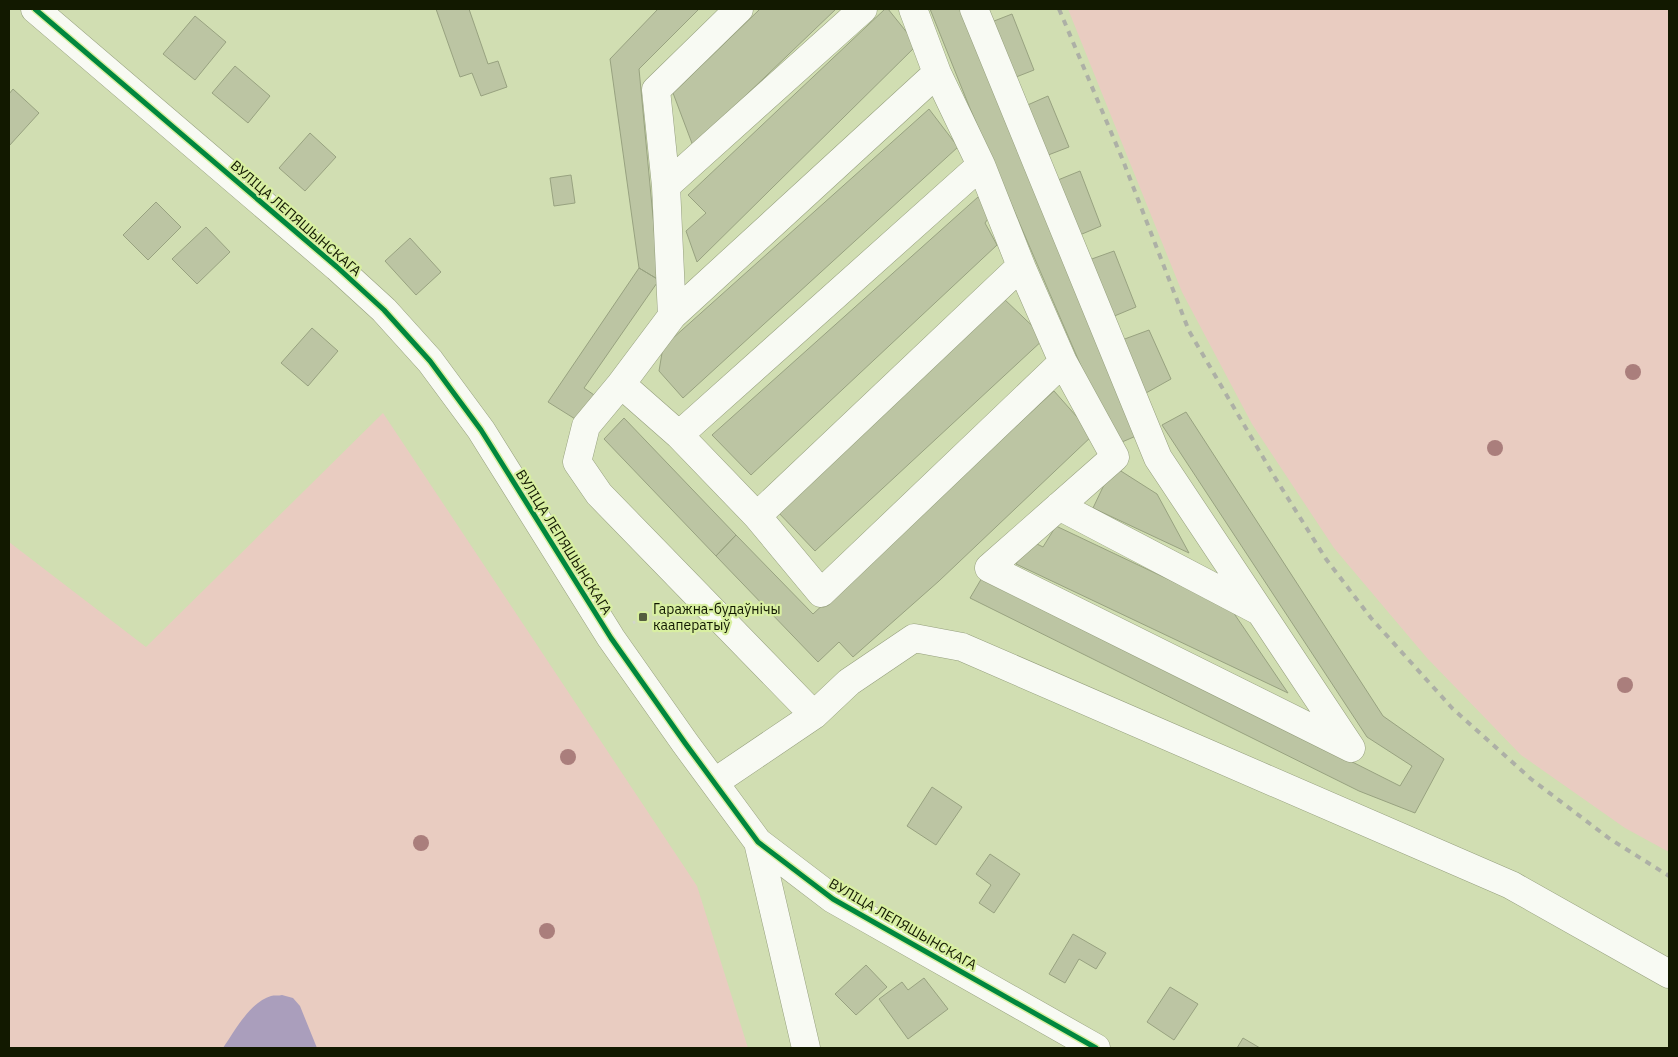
<svg xmlns="http://www.w3.org/2000/svg" width="1678" height="1057" font-family="'IBM Plex Sans',sans-serif">
	<rect width="100%" height="100%" fill="#d1deb2"/>
	<path fill="#e9ccc1" d="M 1068,9 L 1669,9 L 1669,852 L 1625,828 L 1521,755 L 1427,658 L 1334,548 L 1252,424 L 1182,292 Z
		M 383,413 L 697,886 L 748,1048 L 9,1048 L 9,542 L 146,647 Z"/>
	<path fill="#aa9ebc" d="M 282,995 L 293,998 L 300,1006 L 317,1048 L 223,1048 C 234,1032 250,1002 271,996 C 274,995 279,996 282,995 Z"/>
	<path fill="#bcc5a3" stroke="#98a280" d="M 436,9 L 469,9 L 488,64 L 498,61 L 507,87 L 481,96 L 472,73 L 460,77 Z
		M 658,9 L 699,9 L 639,69 L 659,280 L 639,268 L 610,59 Z
		M 760,9 L 836,9 L 693,146 L 673,93 Z
		M 885,9 L 888,9 L 917,45 L 697,262 L 686,231 L 706,213 L 688,195 Z
		M 930,9 L 963,9 L 1136,436 L 1115,445 L 969,106 Z
		M 1012,14 L 1034,70 L 1011,79 L 989,23 Z
		M 195,16 L 226,42 L 195,80 L 163,54 Z
		M 235,66 L 270,96 L 248,123 L 212,93 Z
		M 13,89 L 39,113 L 9,146 L 9,94 Z
		M 1048,96 L 1069,147 L 1043,157 L 1023,107 Z
		M 929,109 L 958,147 L 683,398 L 659,371 L 663,347 Z
		M 310,133 L 336,157 L 305,191 L 279,168 Z
		M 1080,171 L 1101,226 L 1075,237 L 1053,182 Z
		M 571,175 L 575,203 L 554,206 L 550,178 Z
		M 978,197 L 992,213 L 985,223 L 997,245 L 751,475 L 712,435 Z
		M 156,202 L 181,227 L 148,260 L 123,235 Z
		M 206,227 L 230,252 L 197,284 L 172,259 Z
		M 410,238 L 441,272 L 416,295 L 385,261 Z
		M 1114,251 L 1136,307 L 1112,317 L 1089,260 Z
		M 639,268 L 659,280 L 584,388 L 597,397 L 580,422 L 548,402 Z
		M 1003,298 L 1045,338 L 815,551 L 777,511 Z
		M 312,328 L 338,351 L 308,386 L 281,363 Z
		M 1149,330 L 1171,379 L 1146,393 L 1122,340 Z
		M 1054,391 L 1093,435 L 939,581 L 853,657 L 839,642 L 818,662 L 716,556 L 736,535 L 813,614 Z
		M 1186,412 L 1383,716 L 1444,759 L 1415,813 L 1359,791 L 970,598 L 983,576 L 1400,786 L 1412,766 L 1367,737 L 1162,425 Z
		M 624,418 L 736,535 L 716,556 L 604,439 Z
		M 1113,466 L 1157,494 L 1189,553 L 1093,508 Z
		M 1056,526 L 1231,609 L 1288,693 L 1016,564 L 1031,541 L 1043,547 Z
		M 932,787 L 962,807 L 936,845 L 907,826 Z
		M 990,854 L 1020,874 L 994,913 L 979,903 L 991,885 L 976,874 Z
		M 1073,934 L 1106,953 L 1096,969 L 1079,959 L 1065,983 L 1049,974 Z
		M 866,965 L 887,987 L 856,1015 L 835,994 Z
		M 924,978 L 948,1009 L 908,1039 L 879,999 L 902,982 L 908,990 Z
		M 1170,987 L 1198,1004 L 1174,1040 L 1147,1022 Z
		M 1243,1038 L 1260,1048 L 1237,1048 Z"/>
	<g fill="none" stroke-linecap="round" stroke-linejoin="round">
		<defs>
			<path id="minor" d="M 35,9 L 337,267 L 384,310 L 430,361 L 481,430 L 611,638 L 685,743 L 758,842 L 833,899 L 1096,1048
				M 739,9 L 656,90 L 666,186 L 672,316 L 621,384 L 586,426 L 577,462 L 599,494 L 814,715
				M 974,9 L 1158,458 L 1351,748 L 989,568 L 1115,457 L 1063,362
				M 666,186 L 863,9
				M 672,316 L 937,73
				M 621,384 L 679,435 L 757,516 L 821,593 L 1063,362 L 1021,266 L 981,165 L 937,73 L 913,9
				M 679,435 L 981,165
				M 1059,506 L 1259,611
				M 757,516 L 1021,266
				M 715,782 L 814,715 L 849,682 L 914,638 L 962,647 L 1511,885 L 1669,974
				M 758,842 L 806,1048"/>
		</defs>
		<use href="#minor" stroke="#959f7d" stroke-width="29"/>
		<path stroke="#d3d7c9" stroke-width="3" stroke-dasharray="2.5 4" stroke-linecap="butt" d="M 633,623 L 643,617"/>
		<use href="#minor" stroke="#f8faf3" stroke-width="28"/>
		<path stroke="#adb0a6" stroke-width="4" stroke-dasharray="6 6" stroke-linecap="butt" d="M 1059,9 L 1122,158 L 1189,331 L 1274,476 L 1326,559 L 1371,618 L 1452,708 L 1531,779 L 1610,839 L 1669,876"/>
		<defs>
			<path id="cycleway" d="M 35,9 L 337,267 L 384,310 L 430,361 L 481,430 L 611,638 L 685,743 L 758,842 L 833,899 L 1096,1048"/>
		</defs>
		<use href="#cycleway" stroke="#d8efa1" stroke-width="8"/>
		<use href="#cycleway" stroke="#00873e" stroke-width="5"/>
	</g>
	<g fill="#aa7e7c">
		<circle cx="1633" cy="372" r="8"/>
		<circle cx="1495" cy="448" r="8"/>
		<circle cx="1625" cy="685" r="8"/>
		<circle cx="568" cy="757" r="8"/>
		<circle cx="421" cy="843" r="8"/>
		<circle cx="547" cy="931" r="8"/>
	</g>
	<rect fill="#555e3e" stroke="#d8efa1" stroke-width="2" x="638" y="612" width="10" height="10" rx="2.5"/>
	<g text-anchor="middle" dominant-baseline="central" stroke-width="4.5" stroke-linejoin="round" paint-order="stroke">
		<g font-size="14" fill="#121900" stroke="#d8efa1">
			<text transform="translate(296 218) rotate(41)">ВУЛІЦА ЛЕПЯШЫНСКАГА</text>
			<text transform="translate(564 542) rotate(58)">ВУЛІЦА ЛЕПЯШЫНСКАГА</text>
			<text transform="translate(903 924) rotate(30)">ВУЛІЦА ЛЕПЯШЫНСКАГА</text>
		</g>
		<g font-size="14" fill="#121900" stroke="#d8efa1" text-anchor="start">
			<text x="653" y="609">Гаражна-будаўнічы<tspan x="653" dy="16">кааператыў</tspan></text>
		</g>
	</g>
	<rect width="1678" height="1057" fill="none" stroke="#121900" stroke-width="20"/>
</svg>
